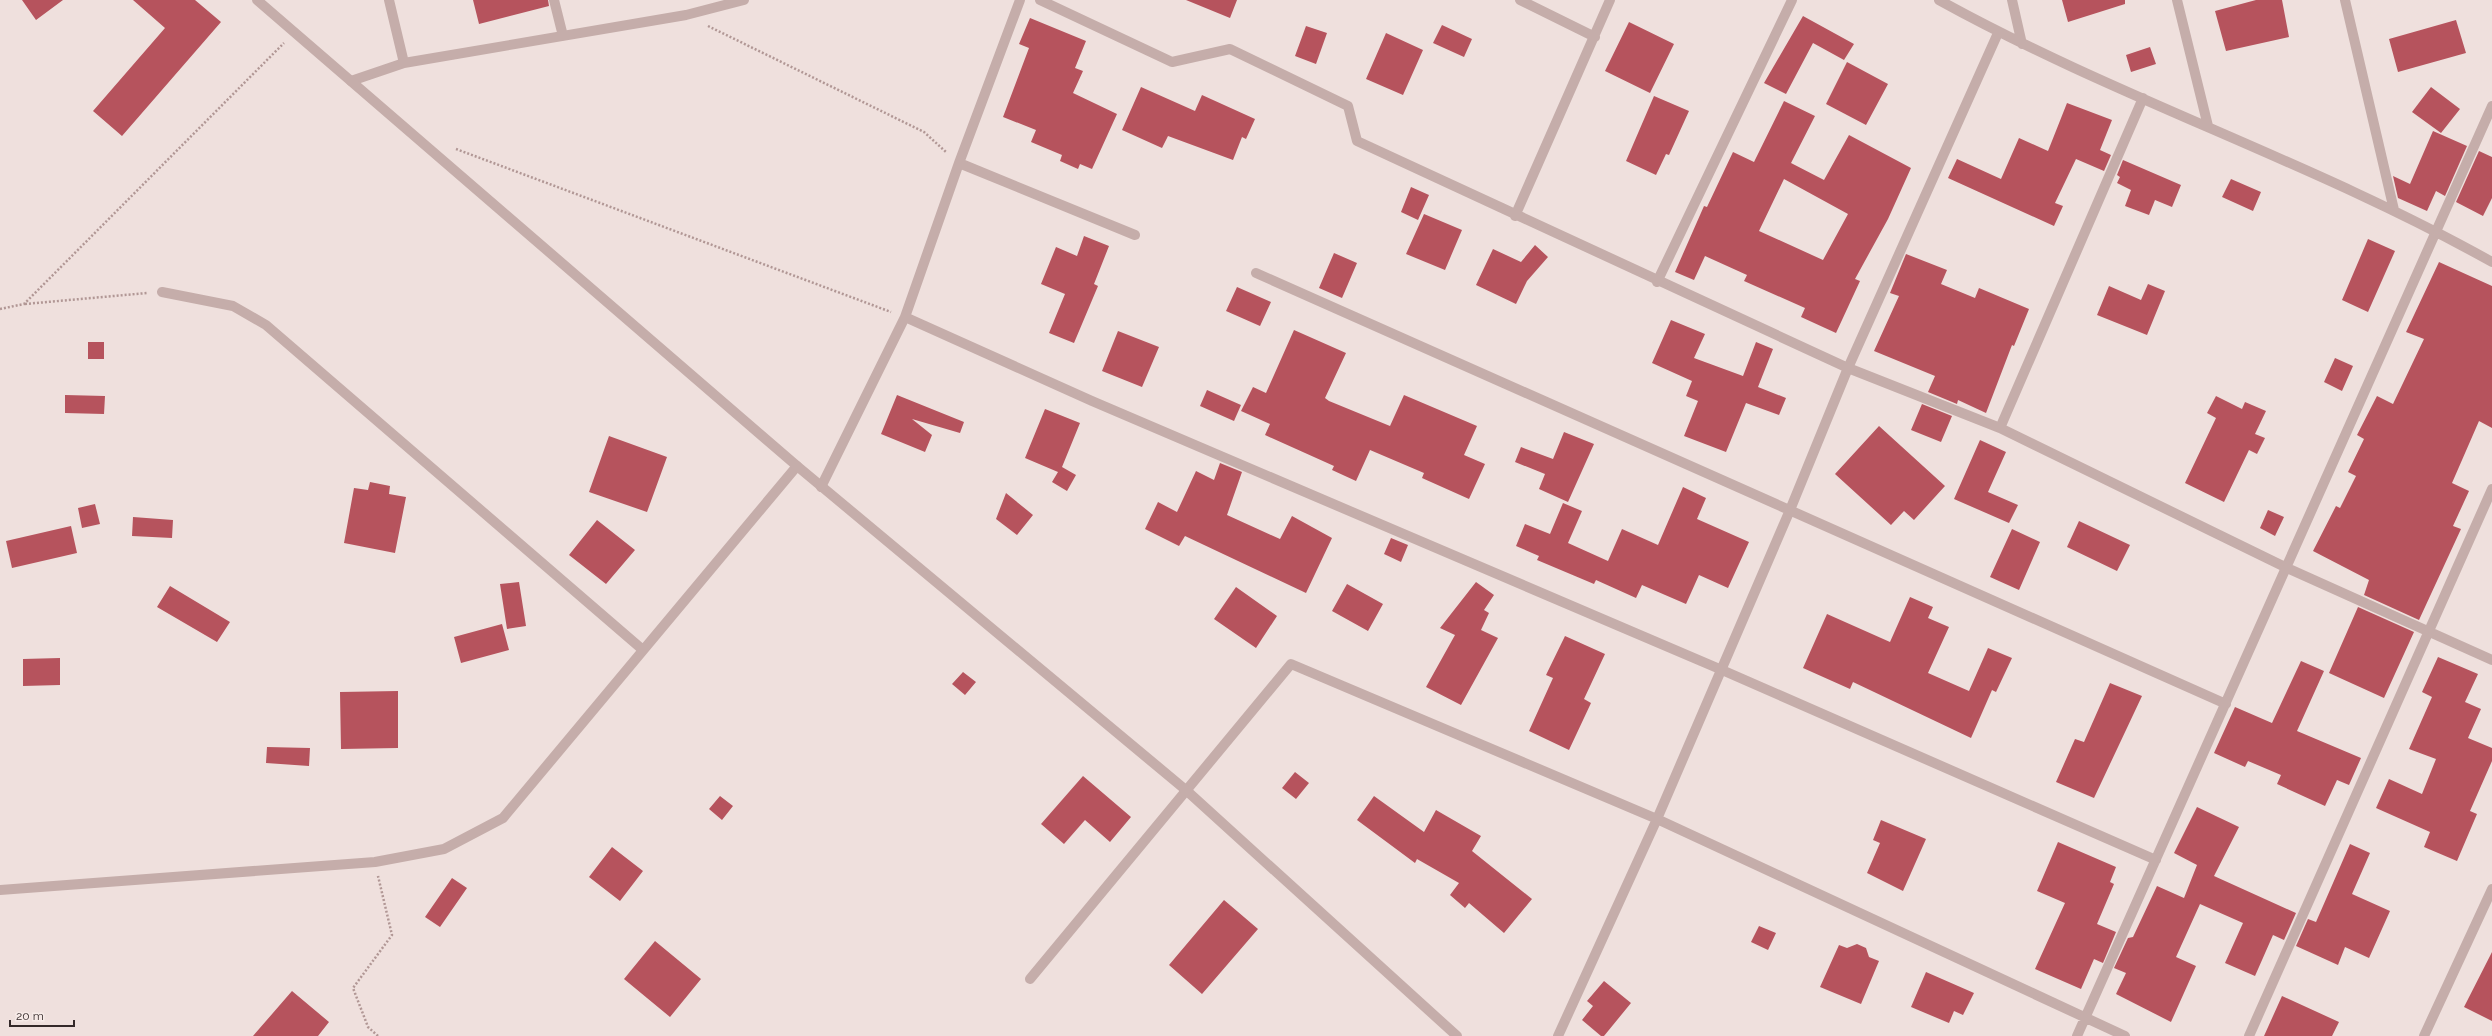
<svg xmlns="http://www.w3.org/2000/svg" width="2492" height="1036" font-family="Raleway,sans-serif">
	<rect width="100%" height="100%" fill="#efe0dd"/>
	<path fill="#b6535d" fill-rule="evenodd" d="M 22,0 L 63,0 L 36,20 Z
		M 133,0 L 195,0 L 221,22 L 122,136 L 93,111 L 165,28 Z
		M 473,0 L 548,0 L 549,6 L 479,24 Z
		M 1186,0 L 1237,0 L 1230,18 Z
		M 2062,0 L 2125,0 L 2125,4 L 2068,22 Z
		M 2256,0 L 2282,0 L 2289,37 L 2226,51 L 2215,11 Z
		M 1803,16 L 1854,44 L 1844,60 L 1813,43 L 1786,94 L 1764,83 Z
		M 1030,18 L 1086,41 L 1075,68 L 1083,71 L 1073,93 L 1117,114 L 1092,169 L 1080,164 L 1078,169 L 1060,161 L 1062,155 L 1031,142 L 1036,130 L 1003,117 L 1029,48 L 1019,44 Z
		M 2456,20 L 2466,53 L 2398,72 L 2389,39 Z
		M 1629,22 L 1674,44 L 1650,93 L 1605,71 Z
		M 1442,25 L 1472,39 L 1464,57 L 1433,43 Z
		M 1306,26 L 1327,33 L 1316,64 L 1295,56 Z
		M 1386,33 L 1423,50 L 1403,95 L 1366,79 Z
		M 2150,47 L 2156,64 L 2131,72 L 2126,55 Z
		M 1847,62 L 1888,84 L 1866,125 L 1826,104 Z
		M 1141,87 L 1195,111 L 1202,95 L 1255,119 L 1246,139 L 1242,137 L 1233,160 L 1168,136 L 1162,148 L 1122,130 Z
		M 2431,87 L 2460,109 L 2441,133 L 2412,112 Z
		M 1654,96 L 1689,111 L 1669,155 L 1666,154 L 1656,175 L 1626,161 Z
		M 1784,101 L 1815,116 L 1791,163 L 1824,180 L 1849,135 L 1911,168 L 1888,219 L 1855,279 L 1860,281 L 1836,333 L 1801,317 L 1805,308 L 1744,281 L 1747,275 L 1705,256 L 1694,280 L 1675,272 L 1704,206 L 1707,207 L 1733,152 L 1754,162 ZM 1784,179 L 1848,214 L 1823,260 L 1759,231 Z
		M 2067,103 L 2112,120 L 2100,150 L 2111,155 L 2104,171 L 2076,159 L 2055,203 L 2063,206 L 2054,226 L 1948,178 L 1957,159 L 2001,179 L 2019,138 L 2048,151 Z
		M 2433,131 L 2467,146 L 2445,196 L 2436,191 L 2427,211 L 2398,198 L 2393,176 L 2410,184 Z
		M 2479,151 L 2492,157 L 2492,198 L 2483,216 L 2456,202 Z
		M 2123,160 L 2181,185 L 2172,207 L 2155,200 L 2149,215 L 2125,206 L 2131,190 L 2117,183 L 2120,177 L 2117,175 Z
		M 2231,179 L 2261,192 L 2253,211 L 2222,197 Z
		M 1411,187 L 1429,195 L 1418,220 L 1401,212 Z
		M 1424,214 L 1462,230 L 1445,270 L 1406,254 Z
		M 1084,236 L 1109,246 L 1094,284 L 1098,286 L 1074,343 L 1049,333 L 1065,294 L 1041,284 L 1056,247 L 1077,256 Z
		M 2368,239 L 2395,251 L 2368,312 L 2342,300 Z
		M 1535,245 L 1548,257 L 1527,281 L 1516,304 L 1476,285 L 1493,249 L 1521,262 Z
		M 1334,253 L 1357,263 L 1342,298 L 1319,288 Z
		M 1906,254 L 1947,270 L 1941,284 L 1975,298 L 1979,288 L 2029,309 L 2014,346 L 2012,345 L 1986,413 L 1958,400 L 1957,404 L 1928,392 L 1935,376 L 1874,351 L 1899,296 L 1890,293 Z
		M 2439,262 L 2492,286 L 2492,428 L 2479,421 L 2452,483 L 2469,491 L 2453,526 L 2461,529 L 2419,620 L 2364,595 L 2369,580 L 2313,551 L 2336,506 L 2340,508 L 2356,476 L 2348,472 L 2364,439 L 2357,435 L 2377,396 L 2393,404 L 2424,339 L 2406,332 Z
		M 2148,284 L 2165,291 L 2147,335 L 2097,315 L 2109,286 L 2141,300 Z
		M 1237,287 L 1271,302 L 1260,326 L 1226,311 Z
		M 1671,320 L 1705,334 L 1694,358 L 1743,376 L 1756,342 L 1773,349 L 1758,387 L 1786,398 L 1779,415 L 1746,403 L 1726,452 L 1684,436 L 1698,401 L 1686,396 L 1692,381 L 1652,363 Z
		M 1294,330 L 1346,353 L 1325,398 L 1329,401 L 1390,426 L 1404,395 L 1477,426 L 1464,455 L 1485,464 L 1469,499 L 1422,478 L 1424,473 L 1370,450 L 1356,481 L 1332,470 L 1334,466 L 1265,435 L 1270,424 L 1241,411 L 1253,387 L 1266,393 Z
		M 1118,331 L 1159,347 L 1142,387 L 1102,371 Z
		M 88,342 L 104,342 L 104,359 L 88,359 Z
		M 2335,358 L 2353,366 L 2342,391 L 2324,382 Z
		M 1207,390 L 1241,405 L 1234,421 L 1200,406 Z
		M 65,395 L 105,396 L 104,414 L 65,413 Z
		M 897,395 L 964,422 L 960,433 L 912,419 L 932,435 L 925,452 L 881,434 Z
		M 2216,396 L 2242,409 L 2245,402 L 2266,411 L 2255,434 L 2265,438 L 2257,454 L 2249,450 L 2224,502 L 2185,483 L 2216,418 L 2207,413 Z
		M 1922,404 L 1952,416 L 1941,442 L 1911,430 Z
		M 1045,409 L 1080,423 L 1062,467 L 1076,475 L 1067,491 L 1052,482 L 1058,472 L 1025,458 Z
		M 1879,426 L 1945,486 L 1914,520 L 1904,511 L 1891,525 L 1835,474 Z
		M 1564,432 L 1594,444 L 1568,502 L 1539,489 L 1545,474 L 1515,462 L 1521,447 L 1553,459 Z
		M 609,436 L 667,457 L 647,512 L 589,492 Z
		M 1980,440 L 2006,452 L 1988,492 L 2018,505 L 2009,523 L 1954,499 Z
		M 1220,463 L 1242,472 L 1227,515 L 1280,539 L 1292,516 L 1332,538 L 1306,593 L 1185,536 L 1179,546 L 1145,529 L 1158,502 L 1177,512 L 1196,471 L 1214,480 Z
		M 370,482 L 390,486 L 389,494 L 406,497 L 395,553 L 344,543 L 354,488 L 368,490 Z
		M 1683,487 L 1706,498 L 1697,519 L 1749,542 L 1728,588 L 1699,575 L 1686,604 L 1642,585 L 1636,598 L 1596,580 L 1594,584 L 1537,560 L 1539,556 L 1516,546 L 1525,524 L 1550,534 L 1563,503 L 1582,511 L 1568,543 L 1608,561 L 1622,529 L 1658,545 Z
		M 1006,493 L 1033,515 L 1017,535 L 996,519 Z
		M 95,504 L 100,524 L 82,528 L 78,508 Z
		M 2268,510 L 2284,517 L 2275,536 L 2260,528 Z
		M 133,517 L 173,520 L 172,538 L 132,536 Z
		M 597,520 L 635,550 L 606,584 L 569,555 Z
		M 2079,521 L 2130,545 L 2117,571 L 2067,547 Z
		M 71,526 L 77,553 L 12,568 L 6,541 Z
		M 2012,529 L 2040,542 L 2019,590 L 1990,577 Z
		M 1391,538 L 1408,545 L 1401,562 L 1384,554 Z
		M 519,582 L 526,626 L 507,629 L 500,584 Z
		M 1476,582 L 1494,595 L 1484,610 L 1489,613 L 1481,630 L 1498,638 L 1461,705 L 1426,687 L 1455,635 L 1440,628 Z
		M 1347,584 L 1383,604 L 1368,631 L 1332,611 Z
		M 170,586 L 230,622 L 217,642 L 157,607 Z
		M 1236,587 L 1277,616 L 1256,648 L 1214,619 Z
		M 1910,597 L 1933,607 L 1928,618 L 1949,627 L 1928,673 L 1969,691 L 1988,648 L 2012,658 L 1996,692 L 1992,690 L 1971,738 L 1853,682 L 1850,689 L 1803,668 L 1827,614 L 1890,642 Z
		M 2358,607 L 2414,632 L 2384,698 L 2329,673 Z
		M 502,624 L 509,650 L 461,663 L 454,637 Z
		M 1565,636 L 1605,654 L 1584,699 L 1591,703 L 1569,750 L 1529,731 L 1553,678 L 1546,675 Z
		M 2438,657 L 2478,674 L 2465,702 L 2481,709 L 2468,738 L 2492,748 L 2492,761 L 2470,811 L 2477,814 L 2457,861 L 2424,847 L 2430,832 L 2376,808 L 2389,779 L 2422,794 L 2436,759 L 2409,749 L 2432,697 L 2422,692 Z
		M 60,658 L 60,685 L 23,686 L 23,659 Z
		M 2301,661 L 2324,671 L 2297,731 L 2361,758 L 2349,785 L 2337,780 L 2325,806 L 2277,784 L 2281,775 L 2248,761 L 2245,767 L 2214,753 L 2235,707 L 2272,723 Z
		M 963,672 L 976,682 L 965,695 L 952,684 Z
		M 2110,683 L 2142,696 L 2094,798 L 2056,782 L 2075,739 L 2084,742 Z
		M 398,691 L 398,748 L 341,749 L 340,692 Z
		M 267,747 L 310,748 L 309,766 L 266,763 Z
		M 1295,772 L 1309,783 L 1296,799 L 1282,788 Z
		M 1083,776 L 1131,817 L 1110,842 L 1085,820 L 1064,844 L 1041,824 Z
		M 720,796 L 733,806 L 722,820 L 709,809 Z
		M 1374,796 L 1424,832 L 1436,810 L 1481,836 L 1472,851 L 1532,899 L 1504,933 L 1469,903 L 1465,908 L 1450,895 L 1459,883 L 1417,859 L 1415,863 L 1357,820 Z
		M 2197,807 L 2239,827 L 2214,876 L 2296,913 L 2284,940 L 2273,935 L 2255,976 L 2225,963 L 2243,923 L 2200,904 L 2176,957 L 2196,966 L 2171,1022 L 2116,994 L 2126,973 L 2114,968 L 2128,938 L 2133,937 L 2157,886 L 2184,898 L 2197,865 L 2174,853 Z
		M 1881,820 L 1926,839 L 1903,891 L 1867,873 L 1880,843 L 1873,840 Z
		M 2058,842 L 2116,867 L 2110,882 L 2114,884 L 2097,924 L 2116,932 L 2103,963 L 2094,959 L 2081,989 L 2035,969 L 2065,903 L 2037,891 Z
		M 2350,844 L 2370,853 L 2352,894 L 2390,911 L 2369,958 L 2345,947 L 2338,965 L 2296,946 L 2308,919 L 2316,922 Z
		M 612,847 L 643,871 L 620,901 L 589,877 Z
		M 452,878 L 467,888 L 440,927 L 425,917 Z
		M 1224,900 L 1258,929 L 1202,994 L 1169,965 Z
		M 1759,926 L 1776,933 L 1768,950 L 1751,942 Z
		M 655,941 L 701,979 L 670,1017 L 624,979 Z
		M 1857,944 L 1866,948 L 1869,957 L 1879,961 L 1861,1004 L 1820,987 L 1839,945 L 1847,948 Z
		M 2492,952 L 2492,1021 L 2464,1007 Z
		M 1926,972 L 1974,993 L 1963,1015 L 1954,1011 L 1949,1023 L 1911,1007 Z
		M 1604,981 L 1631,1003 L 1604,1036 L 1601,1036 L 1582,1020 L 1593,1006 L 1587,1001 Z
		M 292,991 L 329,1022 L 318,1036 L 253,1036 Z
		M 2282,996 L 2339,1022 L 2332,1036 L 2264,1036 Z"/>
	<g fill="none" stroke-linecap="round" stroke-linejoin="round">
		<path stroke="#b19795" stroke-width="2.5" stroke-dasharray="2 2" stroke-linecap="butt" d="M 708,26 L 924,132 L 946,152
			M 456,149 L 891,312
			M 25,304 L 147,293
			M 0,309 L 24,304 L 284,43
			M 378,1036 L 368,1027 L 353,988 L 392,935 L 378,876"/>
		<path stroke="#c5adaa" stroke-width="10" d="M 389,0 L 404,63
			M 554,0 L 563,36
			M 1040,0 L 1172,62 L 1230,49 L 1348,106 L 1357,141 L 1848,368 L 2000,428 L 2285,567 L 2492,660
			M 1520,0 L 1595,37
			M 1939,0 C 2118,99 2314,162 2492,262
			M 2012,0 L 2022,44
			M 2177,0 L 2208,126
			M 2345,0 L 2394,210
			M 351,81 L 404,63 L 686,15 L 744,0
			M 959,163 L 1135,235
			M 1515,216 L 1610,0
			M 1256,273 L 2226,704
			M 1657,282 L 1792,0
			M 162,292 L 233,306 L 266,325 L 643,650
			M 905,317 L 1092,401 L 1722,670 L 2156,860
			M 2000,428 L 2143,98
			M 821,487 L 905,317 L 959,163 L 1020,0
			M 0,890 L 375,862 L 444,849 L 503,818 L 797,466
			M 1030,979 L 1291,664 L 1657,819 L 2125,1036
			M 1558,1036 L 1657,819 L 1790,510 L 1848,368 L 1998,33
			M 2077,1036 L 2492,106
			M 2249,1036 L 2492,489
			M 2424,1036 L 2492,889"/>
		<path stroke="#c5adaa" stroke-width="10" d="M 257,0 L 797,466 L 1187,791 L 1457,1036"/>
	</g>
	<path d="M10 1020v6h64v-6" fill="none" stroke="#342929" stroke-width="2"/>
	<text x="16" y="1020" font-size="12" fill="#342929" stroke="#f7ebe8" stroke-width="3" paint-order="stroke">20 m</text>
</svg>
